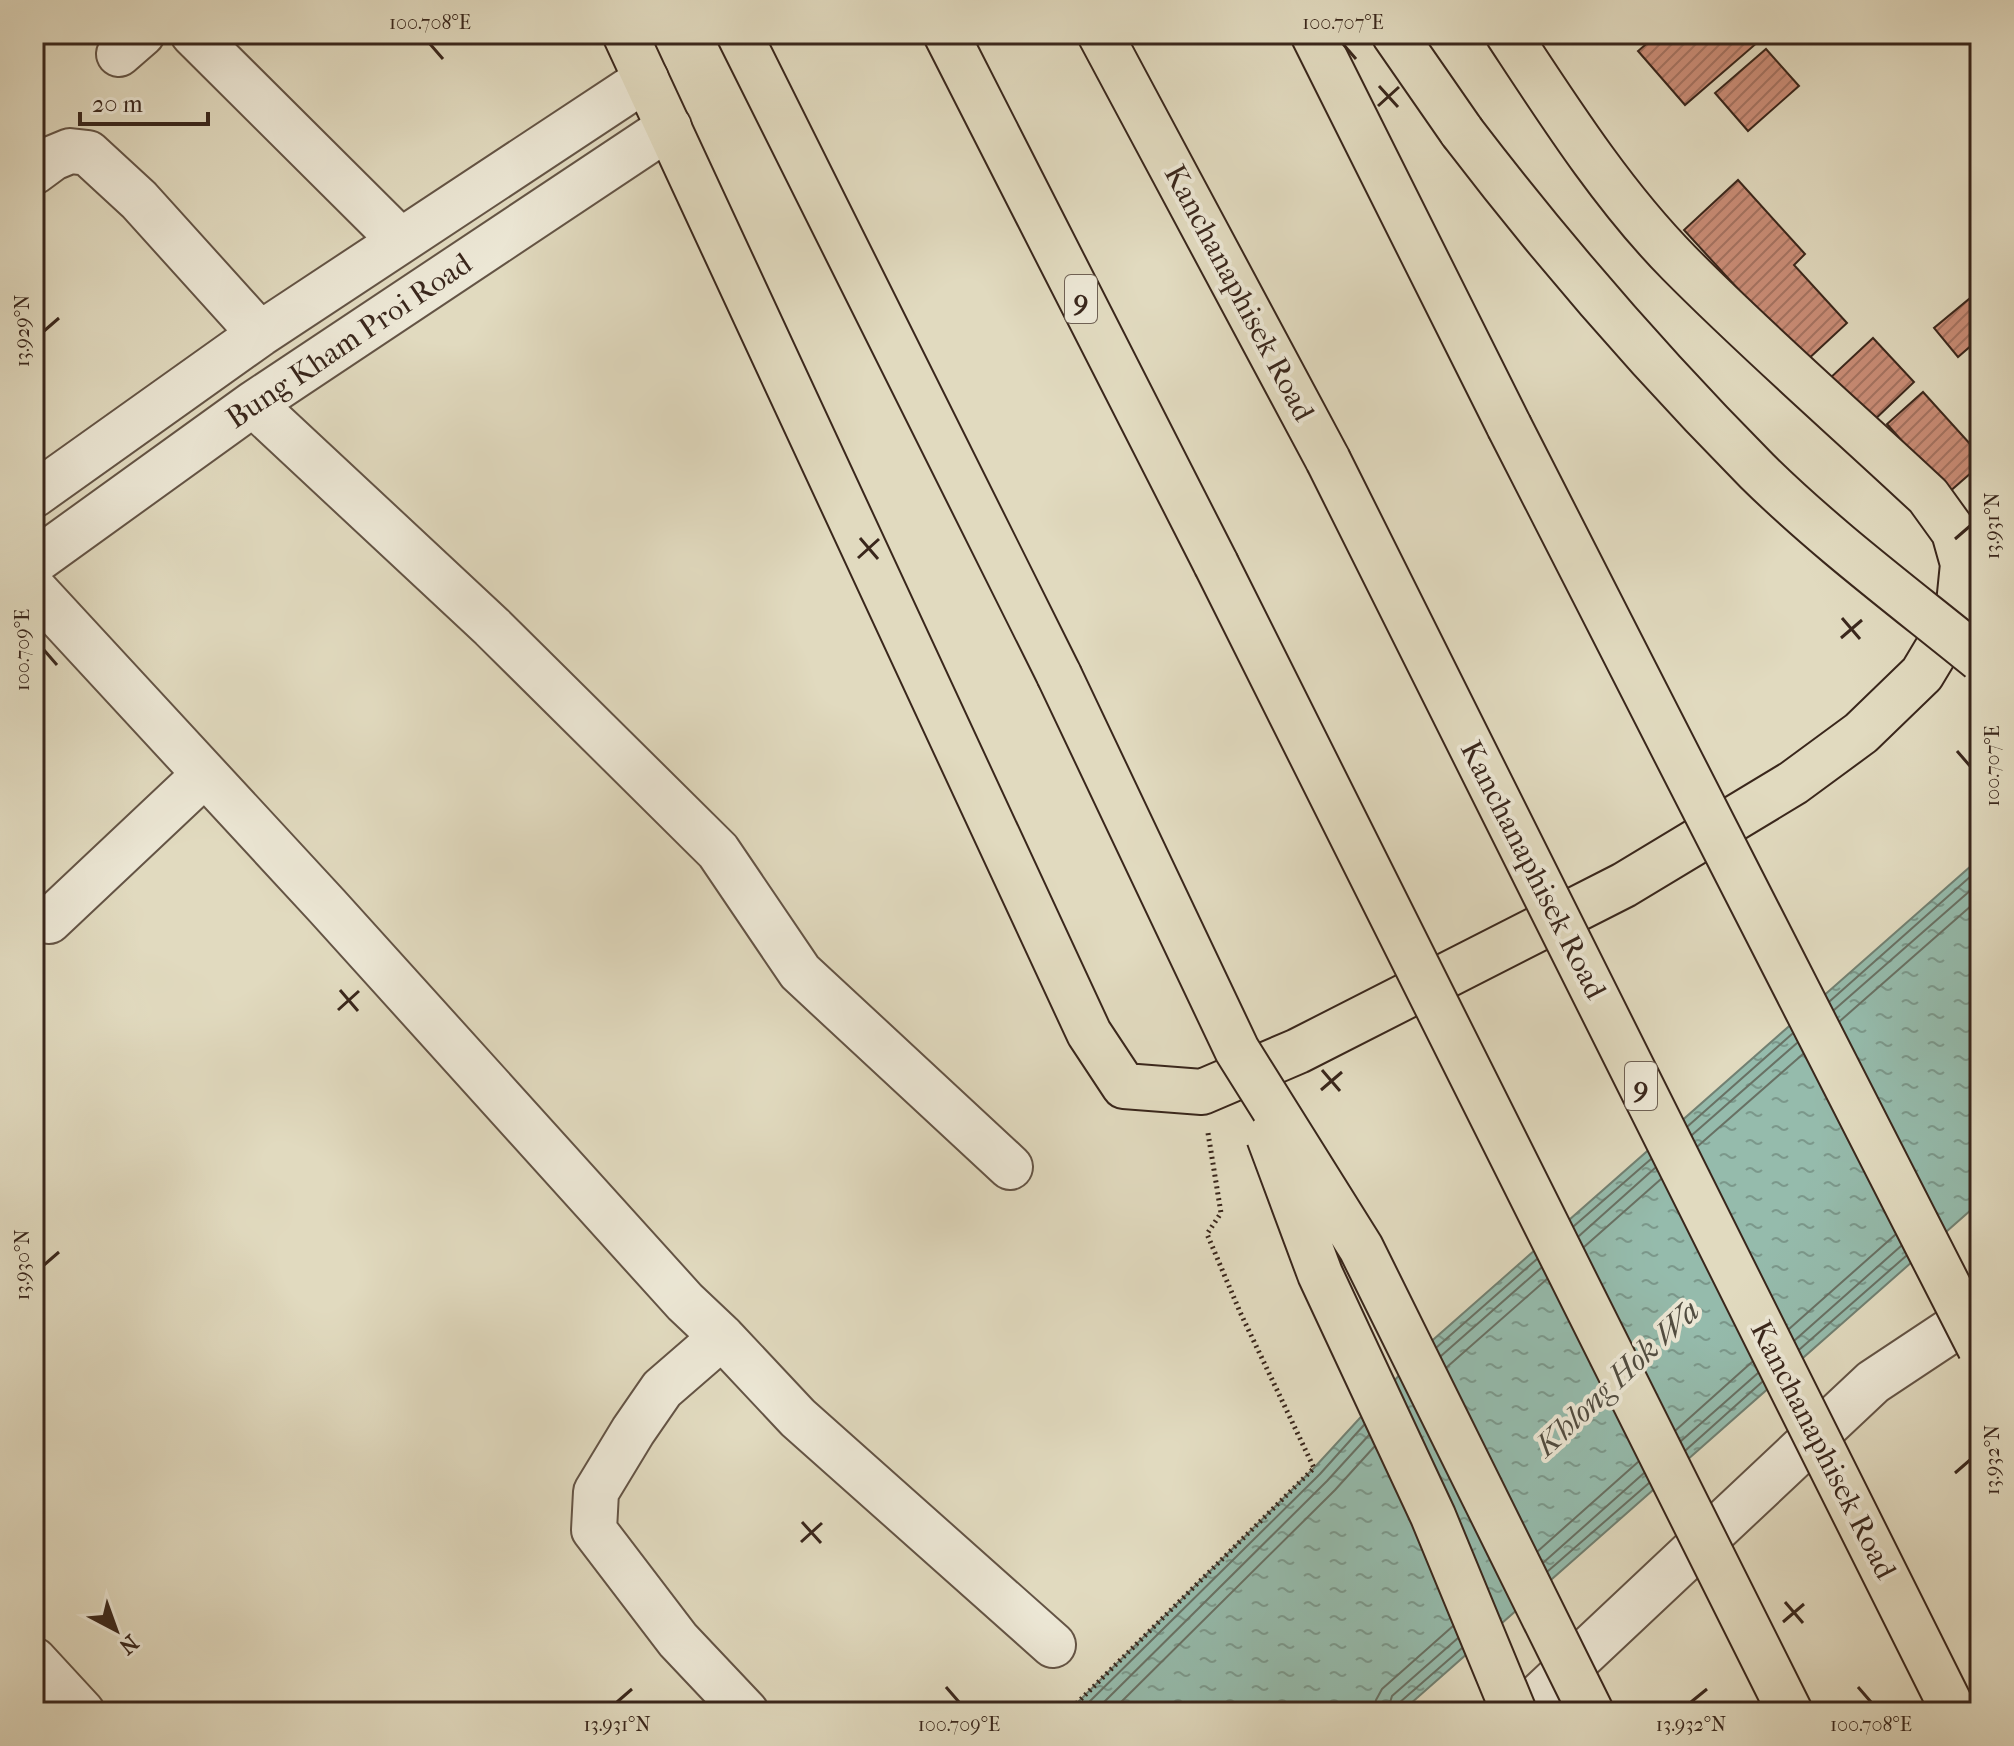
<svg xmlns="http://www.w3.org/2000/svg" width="2014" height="1746" font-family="'IM FELL French Canon',serif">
	<defs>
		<pattern id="water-ripples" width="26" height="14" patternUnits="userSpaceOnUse" patternTransform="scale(2)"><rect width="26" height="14" fill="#95bbac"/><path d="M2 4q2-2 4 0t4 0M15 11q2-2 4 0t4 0" fill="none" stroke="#7b988b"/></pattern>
		<pattern id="building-hatch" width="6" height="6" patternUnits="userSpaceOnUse" patternTransform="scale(2)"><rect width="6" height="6" fill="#ca8d77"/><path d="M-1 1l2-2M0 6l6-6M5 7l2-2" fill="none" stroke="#a57361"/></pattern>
	</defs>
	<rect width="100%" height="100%" fill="#e1dabf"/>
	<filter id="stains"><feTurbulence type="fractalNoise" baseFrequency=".0025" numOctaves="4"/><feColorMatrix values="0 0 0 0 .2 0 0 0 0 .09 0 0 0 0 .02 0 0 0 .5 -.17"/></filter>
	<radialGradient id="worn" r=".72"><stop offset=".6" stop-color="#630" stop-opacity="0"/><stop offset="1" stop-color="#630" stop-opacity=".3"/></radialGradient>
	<path fill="url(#water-ripples)" stroke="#718072" stroke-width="2" d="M 1980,858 L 1980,1202 L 1401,1712 L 1068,1712 L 1314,1468 L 1426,1346 Z"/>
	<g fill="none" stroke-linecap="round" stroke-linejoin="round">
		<path stroke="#687164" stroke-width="2" d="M 1830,1001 L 1980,868
			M 1834,1010 L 1980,882
			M 1840,1021 L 1980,898
			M 1688,1126 L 1792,1034
			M 1692,1135 L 1797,1043
			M 1698,1146 L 1803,1054
			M 1574,1226 L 1651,1159
			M 1579,1236 L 1655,1168
			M 1584,1247 L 1661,1179
			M 1789,1329 L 1895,1235
			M 1795,1340 L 1901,1246
			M 1437,1347 L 1537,1259
			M 1800,1349 L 1906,1256
			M 1441,1356 L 1541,1268
			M 1447,1367 L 1547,1279
			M 1676,1430 L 1752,1362
			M 1681,1441 L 1758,1373
			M 1686,1450 L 1762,1382
			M 1538,1551 L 1638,1462
			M 1544,1562 L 1644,1473
			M 1548,1571 L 1649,1483
			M 1079,1712 L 1320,1474 L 1364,1425
			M 1094,1712 L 1327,1481 L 1369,1435
			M 1111,1712 L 1335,1490 L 1374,1447
			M 1374,1712 L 1376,1700 L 1382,1689 L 1453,1626
			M 1387,1712 L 1392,1696 L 1458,1638
			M 1397,1712 L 1399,1703 L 1462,1648"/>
	</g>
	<path fill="url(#building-hatch)" stroke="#3a271c" stroke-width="2" d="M 1658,34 L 1753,34 L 1750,37 L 1758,42 L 1685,105 L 1638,51 Z
		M 1766,49 L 1799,86 L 1748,131 L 1715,93 Z
		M 1738,180 L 1805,254 L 1794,265 L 1847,323 L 1805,362 L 1684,230 Z
		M 1969,299 L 1980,313 L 1980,338 L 1958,357 L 1934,328 Z
		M 1873,338 L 1914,382 L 1869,425 L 1828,380 Z
		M 1923,392 L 1980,455 L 1980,465 L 1948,493 L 1887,424 Z"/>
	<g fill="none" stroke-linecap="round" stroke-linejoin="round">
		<defs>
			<path id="minor" d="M 193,34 L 400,240
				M 119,54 L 142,34
				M 34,172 L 53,158 L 70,151 L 88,153 L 139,200 L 260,334
				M 253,404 L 492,627 L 718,851 L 800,972 L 1010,1167
				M 34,495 L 260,334 L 646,79
				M 34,562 L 253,404 L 669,127
				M 34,589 L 327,906 L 685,1302 L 722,1337 L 798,1418 L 1053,1645
				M 49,921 L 205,774
				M 722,1337 L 662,1389 L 633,1431 L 596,1492 L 594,1530 L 678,1640 L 746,1712
				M 34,1660 L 82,1712
				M 1522,1712 L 1873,1382 L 1980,1311"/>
			<path id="major" d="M 625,34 L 1089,1033 L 1124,1086 L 1202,1092 L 1298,1051 L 1624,885 L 1793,783 L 1861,733 L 1922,674 L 1958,614 L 1963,564 L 1954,532 L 1928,496 C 1846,419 1759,344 1679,263 C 1613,196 1560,113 1508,34"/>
			<path id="highway" d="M 739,34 L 1059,675
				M 946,34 L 1216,564
				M 1100,34 L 1328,460
				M 1313,34 L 1509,426
				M 1394,34 L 1462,132"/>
		</defs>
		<use href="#minor" stroke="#645445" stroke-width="48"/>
		<use href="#major" stroke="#3a271c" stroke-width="48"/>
		<use href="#highway" stroke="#3a271c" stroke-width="48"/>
		<path stroke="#3a271c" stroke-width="5" stroke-dasharray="2 4" stroke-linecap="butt" d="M 1068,1712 L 1314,1468 L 1240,1312 L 1207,1234 L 1221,1213 L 1208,1133"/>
		<use href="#minor" stroke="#ece7d5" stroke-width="44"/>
		<use href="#major" stroke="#e1dabf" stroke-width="44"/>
		<use href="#highway" stroke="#e1dabf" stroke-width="44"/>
		<defs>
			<path id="highway-bridge" d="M 1462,132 C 1553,251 1652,365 1757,471 C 1826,539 1905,598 1980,659
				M 1509,426 L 1980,1348
				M 1328,460 L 1954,1712
				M 1216,564 L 1790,1712
				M 1059,675 L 1237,1050 L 1361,1248 L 1591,1712
				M 1269,1137 L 1320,1274 L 1433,1516 L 1514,1712"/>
		</defs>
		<use href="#highway-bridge" stroke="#3a271c" stroke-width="48" stroke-linecap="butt"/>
		<use href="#highway-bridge" stroke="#e1dabf" stroke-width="44"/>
	</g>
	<path fill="none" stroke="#3a271c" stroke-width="3" d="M 430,44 L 443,59M 1343,44 L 1356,59M 1379,86 L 1398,107M 1378,106 L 1399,87M 44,331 L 59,318M 860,538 L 878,559M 1955,539 L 1970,526M 858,558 L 879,539M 1842,618 L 1860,639M 1841,638 L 1862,620M 44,650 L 57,665M 1957,751 L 1970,766M 340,990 L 358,1011M 338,1010 L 359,991M 1322,1070 L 1340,1091M 1321,1090 L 1342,1072M 44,1265 L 59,1252M 1955,1473 L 1970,1460M 802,1522 L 821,1543M 801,1542 L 822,1523M 1785,1602 L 1803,1623M 1783,1622 L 1804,1604M 946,1687 L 959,1702M 1858,1687 L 1871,1702M 617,1702 L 632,1689M 1691,1702 L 1707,1689"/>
	<g text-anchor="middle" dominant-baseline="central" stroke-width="8" stroke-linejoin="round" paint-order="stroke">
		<g fill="#ece7d5" stroke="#6f6154" stroke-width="2">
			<rect x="1065" y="275" width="32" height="48" rx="6"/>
			<rect x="1625" y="1062" width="32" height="48" rx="6"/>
		</g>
		<g font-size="28" font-weight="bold" fill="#3a271c">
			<text x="1081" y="299">9</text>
			<text x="1641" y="1086">9</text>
		</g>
		<g font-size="30" fill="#3a271c" stroke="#ece7d5">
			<text transform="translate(1239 293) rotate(62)">Kanchanaphisek Road</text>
			<text transform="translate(349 341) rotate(-34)">Bung Kham Proi Road</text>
			<text transform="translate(1533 870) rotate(63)">Kanchanaphisek Road</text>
			<text transform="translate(1823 1450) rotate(63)">Kanchanaphisek Road</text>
		</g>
		<g font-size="32" font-style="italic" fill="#514c40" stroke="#ece7d5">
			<text transform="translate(1617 1378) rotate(-43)">Khlong Hok Wa</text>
		</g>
	</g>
	<rect width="2014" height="1746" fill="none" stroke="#e1dabf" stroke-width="88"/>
	<g transform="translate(116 1630) rotate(139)" stroke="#ece7d5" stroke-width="6" paint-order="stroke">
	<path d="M0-6L14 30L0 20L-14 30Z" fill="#3a271c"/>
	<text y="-12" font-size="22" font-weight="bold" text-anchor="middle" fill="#3a271c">N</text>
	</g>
	<path d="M80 112v12h128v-12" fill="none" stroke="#3a271c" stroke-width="4"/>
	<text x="92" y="112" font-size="24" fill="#3a271c" stroke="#ece7d5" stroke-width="6" paint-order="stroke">20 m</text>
	<rect x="44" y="44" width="1926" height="1658" fill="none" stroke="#3a271c" stroke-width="3"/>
	<g font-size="20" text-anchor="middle" fill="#3a271c">
		<text x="430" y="29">100.708°E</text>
		<text x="1343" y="29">100.707°E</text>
		<text transform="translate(22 331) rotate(-90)" y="7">13.929°N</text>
		<text transform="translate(1992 526) rotate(-90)" y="7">13.931°N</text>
		<text transform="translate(22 650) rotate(-90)" y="7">100.709°E</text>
		<text transform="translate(1992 766) rotate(-90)" y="7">100.707°E</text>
		<text transform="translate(22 1265) rotate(-90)" y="7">13.930°N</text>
		<text transform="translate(1992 1460) rotate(-90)" y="7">13.932°N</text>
		<text x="617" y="1731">13.931°N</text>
		<text x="959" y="1731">100.709°E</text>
		<text x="1691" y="1731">13.932°N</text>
		<text x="1871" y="1731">100.708°E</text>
	</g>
	<rect width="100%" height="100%" filter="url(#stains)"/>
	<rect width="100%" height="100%" fill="url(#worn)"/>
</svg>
